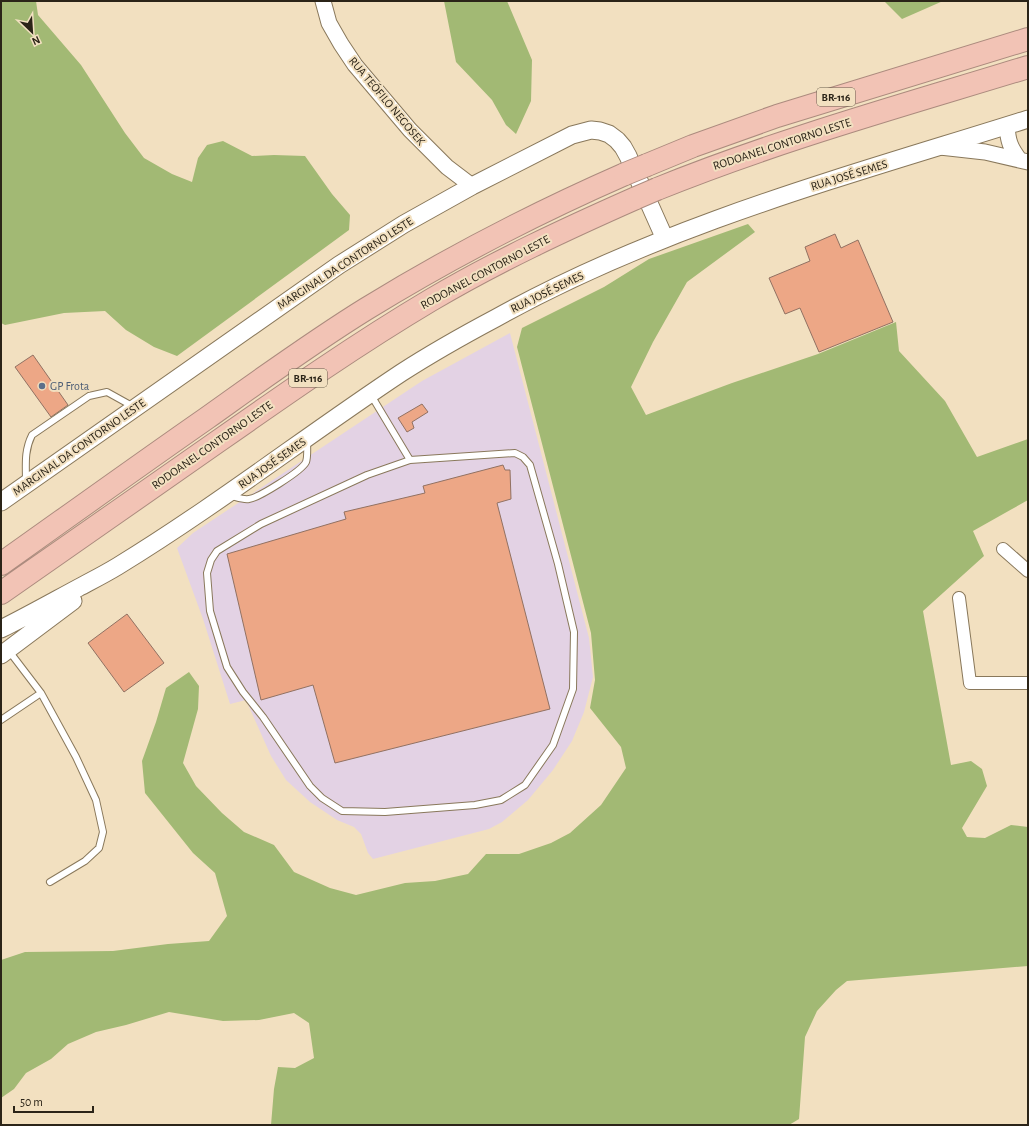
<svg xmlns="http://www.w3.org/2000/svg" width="1029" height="1126" font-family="'Alegreya Sans',sans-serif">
	<rect width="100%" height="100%" fill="#f2e0c0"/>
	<path fill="#e3d2e4" d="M 510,333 L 589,638 L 593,677 L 584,712 L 572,741 L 553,770 L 528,800 L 502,822 L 489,829 L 373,859 L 368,853 L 361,834 L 354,827 L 337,820 L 310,802 L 286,780 L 271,756 L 246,700 L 230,704 L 203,619 L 177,548 L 193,533 L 422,381 Z"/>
	<path fill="#a2b974" d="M 1,1 L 36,1 L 38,15 L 81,65 L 125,133 L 144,158 L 172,174 L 192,182 L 198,158 L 207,145 L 223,141 L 252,156 L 274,155 L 305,156 L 332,194 L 350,215 L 349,230 L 177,356 L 154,347 L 126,330 L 105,311 L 64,313 L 5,325 L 1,323 Z
		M 444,1 L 507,1 L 532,60 L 531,101 L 516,134 L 506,125 L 492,100 L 456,62 Z
		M 884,1 L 943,1 L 902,19 Z
		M 748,224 L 755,232 L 687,282 L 653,342 L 631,387 L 646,415 L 732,383 L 818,354 L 896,322 L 899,351 L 945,401 L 977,457 L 1028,439 L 1028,500 L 973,531 L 984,556 L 923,611 L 951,765 L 971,761 L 982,769 L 987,786 L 962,828 L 967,837 L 985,838 L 1011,825 L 1028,827 L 1028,966 L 847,981 L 836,990 L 817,1011 L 805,1037 L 799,1119 L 789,1125 L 271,1125 L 274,1089 L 278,1067 L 295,1068 L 314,1058 L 309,1023 L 294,1013 L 259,1020 L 223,1021 L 169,1012 L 126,1025 L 96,1032 L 68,1044 L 51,1059 L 26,1073 L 14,1089 L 1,1098 L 1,960 L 25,952 L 113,951 L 168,944 L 209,941 L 227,916 L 215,873 L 193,853 L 145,793 L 142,761 L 156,722 L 166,688 L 189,672 L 199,686 L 198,709 L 183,763 L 196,786 L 222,813 L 244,832 L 274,845 L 294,872 L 330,888 L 356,895 L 405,883 L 435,881 L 468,874 L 486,854 L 519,854 L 551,843 L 570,833 L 601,805 L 626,768 L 621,747 L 590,708 L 595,680 L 591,633 L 517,347 L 522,328 L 604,287 L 649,259 Z"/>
	<path fill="#eda786" stroke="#917162" d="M 835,234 L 841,248 L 858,240 L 893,322 L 819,352 L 800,308 L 785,314 L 769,278 L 810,261 L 805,247 Z
		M 33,355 L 68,405 L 51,417 L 15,367 Z
		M 422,404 L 428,412 L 412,422 L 414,428 L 407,432 L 398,418 Z
		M 503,465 L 505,470 L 510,470 L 511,499 L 497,503 L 550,709 L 335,763 L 313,685 L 261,700 L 227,554 L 346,519 L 344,512 L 425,493 L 423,486 Z
		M 127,614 L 164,663 L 124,692 L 88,643 Z"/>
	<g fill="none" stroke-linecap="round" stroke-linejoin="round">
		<defs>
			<path id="service" d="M 371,395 L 410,460
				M 515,453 L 523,457 L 530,465 L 558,564 L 574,632 L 573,689 L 553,745 L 525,785 L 501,800 L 475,805 L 385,812 L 342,811 L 322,798 L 310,786 L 263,717 L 243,692 L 227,667 L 210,611 L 207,573 L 211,560 L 217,551 L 261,524 L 367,475 L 410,460 Z
				M 26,482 C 26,465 24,451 32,435 L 89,396 L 107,392 L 134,407
				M 231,496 C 236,497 243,500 249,499 C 258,498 302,471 306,462 C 308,456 307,447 307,441
				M 9,651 L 41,693 L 76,757 L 96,800 L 103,832 L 99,848 L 85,861 L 50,882
				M 1,720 L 41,693"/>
			<path id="minor" d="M 1003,549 L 1028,571
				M 959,598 L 970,683 L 1028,683"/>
			<path id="tertiary" d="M 323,1 L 329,23 L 341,44 L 355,65 L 410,130 L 447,167 L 472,186
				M 1007,126 C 1008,141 1010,147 1019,159
				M 940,147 L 985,152 L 1028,162"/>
			<path id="secondary" d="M 1,502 L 339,265 L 404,224 L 472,186 L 572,135 L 591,130 L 600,131 L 609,134 L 617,140 L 623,147 L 628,156 L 665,239
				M 1,629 C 27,616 52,602 78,588 C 91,581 105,574 118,566 C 216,506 306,436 401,373 C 432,353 464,335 496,318 C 663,225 847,176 1028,119
				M 1,655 L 73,601"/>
			<path id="motorway" d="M 647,165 L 693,146 L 777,116 L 1028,39
				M 657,189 C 778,140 904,105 1028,67
				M 1,564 C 70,515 138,466 207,418 C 259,381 311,343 366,309 C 449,258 536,213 625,174
				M 1,593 C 73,543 145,492 217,442 C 287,393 357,344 431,300 C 497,261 566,229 636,198"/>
		</defs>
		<use href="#service" stroke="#89785b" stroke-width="8"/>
		<use href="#minor" stroke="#89785b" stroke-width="14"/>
		<use href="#tertiary" stroke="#89785b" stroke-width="17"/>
		<use href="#secondary" stroke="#89785b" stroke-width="19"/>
		<use href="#motorway" stroke="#ac8b7e" stroke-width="24"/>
		<use href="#service" stroke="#fff" stroke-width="6"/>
		<use href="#minor" stroke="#fff" stroke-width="12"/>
		<use href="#tertiary" stroke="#fff" stroke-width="15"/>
		<use href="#secondary" stroke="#fff" stroke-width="17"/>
		<use href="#motorway" stroke="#f2c3b5" stroke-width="22"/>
		<defs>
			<path id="motorway-bridge" d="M 625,174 L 647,165
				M 636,198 L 657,189"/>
		</defs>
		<use href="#motorway-bridge" stroke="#ac8b7e" stroke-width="24" stroke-linecap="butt"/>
		<use href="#motorway-bridge" stroke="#f2c3b5" stroke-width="22"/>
	</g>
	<circle fill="#5c6f8a" stroke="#f2e0c0" stroke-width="1.5" cx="42" cy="386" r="4"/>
	<g text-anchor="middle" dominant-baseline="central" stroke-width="4" stroke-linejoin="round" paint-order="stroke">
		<g fill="#f2e0c0" stroke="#675c4a" stroke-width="1">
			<rect x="817" y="88" width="38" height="18" rx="3"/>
			<rect x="289" y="369" width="38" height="18" rx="3"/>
		</g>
		<g font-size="11" font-weight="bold" fill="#2b2418">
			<text x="836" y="97">BR-116</text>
			<text x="308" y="378">BR-116</text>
		</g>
		<g font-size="12" fill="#2b2418" stroke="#f2e0c0">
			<text transform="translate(387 101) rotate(50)">RUA TEÓFILO NEGOSEK</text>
			<text transform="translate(782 144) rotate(-18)">RODOANEL CONTORNO LESTE</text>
			<text transform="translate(849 175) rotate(-17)">RUA JOSÉ SEMES</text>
			<text transform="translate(345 263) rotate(-33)">MARGINAL DA CONTORNO LESTE</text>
			<text transform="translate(485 272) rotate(-28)">RODOANEL CONTORNO LESTE</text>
			<text transform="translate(547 292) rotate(-26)">RUA JOSÉ SEMES</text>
			<text transform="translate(212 445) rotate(-35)">RODOANEL CONTORNO LESTE</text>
			<text transform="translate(79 447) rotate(-35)">MARGINAL DA CONTORNO LESTE</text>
			<text transform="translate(272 463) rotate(-35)">RUA JOSÉ SEMES</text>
		</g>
		<g font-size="12" fill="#4e5e75" stroke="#f2e0c0" text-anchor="start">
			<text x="50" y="386">GP Frota</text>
		</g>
	</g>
	<rect width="1029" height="1126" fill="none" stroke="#2b2418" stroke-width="4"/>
	<g transform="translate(32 32) rotate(155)" stroke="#f2e0c0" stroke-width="3" paint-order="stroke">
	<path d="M0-3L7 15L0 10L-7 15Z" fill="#2b2418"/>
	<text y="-6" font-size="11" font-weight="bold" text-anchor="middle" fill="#2b2418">N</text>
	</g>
	<path d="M14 1106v6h79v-6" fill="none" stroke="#2b2418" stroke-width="2"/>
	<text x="20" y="1106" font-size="12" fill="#2b2418" stroke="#f2e0c0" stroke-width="3" paint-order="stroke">50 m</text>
</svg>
